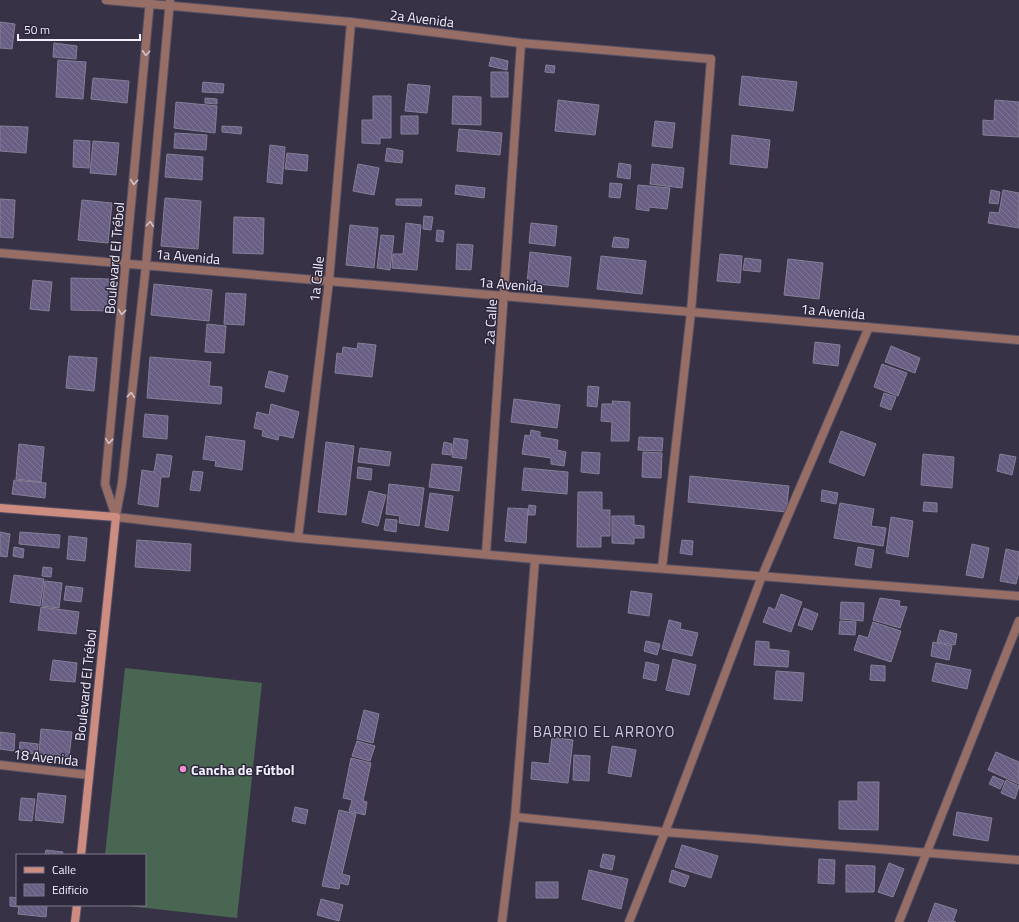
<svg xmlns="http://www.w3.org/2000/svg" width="1019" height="922" font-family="'Titillium Web',sans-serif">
	<defs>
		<pattern id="building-back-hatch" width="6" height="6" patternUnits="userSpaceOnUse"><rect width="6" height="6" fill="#695e83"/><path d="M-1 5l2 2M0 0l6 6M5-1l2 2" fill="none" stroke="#7f7595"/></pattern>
	</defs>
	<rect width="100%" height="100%" fill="#383247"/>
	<path fill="#496652" d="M 125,668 L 262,683 L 237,918 L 119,905 L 145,905 L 145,855 L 105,855 Z"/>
	<path fill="url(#building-back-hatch)" stroke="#867f97" d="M 0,22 L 15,24 L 12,49 L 0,48 Z
		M 54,43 L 77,46 L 76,59 L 53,57 Z
		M 491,57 L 508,61 L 507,70 L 489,66 Z
		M 58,60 L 86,62 L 83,99 L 56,97 Z
		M 546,65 L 555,66 L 554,73 L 545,72 Z
		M 491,72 L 508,72 L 508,97 L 491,97 Z
		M 742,76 L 797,82 L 793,111 L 739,105 Z
		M 93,78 L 129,81 L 127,103 L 91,99 Z
		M 203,82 L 224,84 L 223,93 L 202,92 Z
		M 408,84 L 430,86 L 427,113 L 405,111 Z
		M 373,96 L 391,96 L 391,138 L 380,138 L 380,144 L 362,143 L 362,120 L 373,120 Z
		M 453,96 L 481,97 L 481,125 L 452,124 Z
		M 205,98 L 217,99 L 217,104 L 205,103 Z
		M 558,100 L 599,105 L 595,135 L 555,131 Z
		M 995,100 L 1019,102 L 1019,137 L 983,135 L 983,120 L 994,121 Z
		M 176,102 L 217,106 L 215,133 L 174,128 Z
		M 401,116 L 418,116 L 418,134 L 401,134 Z
		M 655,121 L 675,123 L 672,148 L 652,146 Z
		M 0,126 L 28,127 L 26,153 L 0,151 Z
		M 222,126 L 242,127 L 241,134 L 222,132 Z
		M 459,129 L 502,133 L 500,155 L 457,151 Z
		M 175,133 L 207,135 L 206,150 L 174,148 Z
		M 732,135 L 770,140 L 767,168 L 730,164 Z
		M 74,140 L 90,141 L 89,168 L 73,167 Z
		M 93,141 L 119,143 L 116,175 L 90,173 Z
		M 270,145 L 285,147 L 282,184 L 267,182 Z
		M 387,148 L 403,151 L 402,163 L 385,161 Z
		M 287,153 L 308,155 L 307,171 L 285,169 Z
		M 167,154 L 203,157 L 202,180 L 165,177 Z
		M 619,163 L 631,165 L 630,179 L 617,177 Z
		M 358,164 L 379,168 L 374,195 L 353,191 Z
		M 652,164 L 684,168 L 682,188 L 650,184 Z
		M 610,183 L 622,184 L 620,198 L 609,197 Z
		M 456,185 L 485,188 L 484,198 L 455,194 Z
		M 638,185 L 670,188 L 667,209 L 649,207 L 649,211 L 636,209 Z
		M 991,190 L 1000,192 L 998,204 L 989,203 Z
		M 1003,190 L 1019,193 L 1019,228 L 988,223 L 990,212 L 999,213 Z
		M 165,198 L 201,201 L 198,249 L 161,246 Z
		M 0,199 L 15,200 L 13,238 L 0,237 Z
		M 396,199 L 422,199 L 421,206 L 396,205 Z
		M 82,200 L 112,203 L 108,243 L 78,240 Z
		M 424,216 L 433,217 L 431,230 L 423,229 Z
		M 234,217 L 264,218 L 263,254 L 233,253 Z
		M 406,223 L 421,225 L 417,270 L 392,268 L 393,254 L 403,254 Z
		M 531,223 L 557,226 L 555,246 L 529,243 Z
		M 350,225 L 378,228 L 374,268 L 346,265 Z
		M 437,230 L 444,231 L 443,242 L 436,241 Z
		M 381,235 L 394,236 L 390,270 L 377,268 Z
		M 614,237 L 629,239 L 628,248 L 612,247 Z
		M 457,244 L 473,245 L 471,270 L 456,269 Z
		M 530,252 L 571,257 L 568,287 L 527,283 Z
		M 720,254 L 742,256 L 740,283 L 717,281 Z
		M 601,256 L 646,261 L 642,294 L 597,289 Z
		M 745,258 L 761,260 L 760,272 L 743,270 Z
		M 788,259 L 823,263 L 819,299 L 784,295 Z
		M 71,278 L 110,279 L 109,311 L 71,310 Z
		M 33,280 L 52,282 L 49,311 L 30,309 Z
		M 154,284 L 212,290 L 209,321 L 151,315 Z
		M 226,293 L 246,294 L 244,325 L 224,324 Z
		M 207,324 L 226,326 L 224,353 L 205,352 Z
		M 815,342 L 840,345 L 838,366 L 813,363 Z
		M 358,343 L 376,345 L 372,377 L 335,373 L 337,353 L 342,354 L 343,347 L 357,349 Z
		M 891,346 L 920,358 L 915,373 L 885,362 Z
		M 69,356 L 97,358 L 94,391 L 66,388 Z
		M 150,357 L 211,362 L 209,386 L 222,387 L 221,404 L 147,398 Z
		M 882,364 L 907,373 L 898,396 L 874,387 Z
		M 269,371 L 288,376 L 284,392 L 265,387 Z
		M 588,386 L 599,387 L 597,407 L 587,406 Z
		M 884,393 L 896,397 L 891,410 L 880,406 Z
		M 514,399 L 560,405 L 557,428 L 511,422 Z
		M 612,401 L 630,402 L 629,441 L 611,441 L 612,422 L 601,421 L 602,404 L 613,404 Z
		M 271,404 L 299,412 L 293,438 L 279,435 L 278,440 L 262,436 L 263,430 L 254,428 L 257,412 L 269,415 Z
		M 145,414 L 168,416 L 167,439 L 143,437 Z
		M 531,430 L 540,432 L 540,437 L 558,440 L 557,450 L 566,452 L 564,466 L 551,464 L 551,458 L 522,454 L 525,435 L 530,436 Z
		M 841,431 L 876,444 L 864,476 L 829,462 Z
		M 206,436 L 245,441 L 242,470 L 215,466 L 216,461 L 203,459 Z
		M 639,437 L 663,438 L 662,451 L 638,450 Z
		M 454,438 L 468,440 L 466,459 L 452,457 Z
		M 326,442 L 354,446 L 346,515 L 318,512 Z
		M 444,442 L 452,444 L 451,455 L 442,454 Z
		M 19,444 L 44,447 L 41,482 L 16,479 Z
		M 360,448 L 391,452 L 389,466 L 358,462 Z
		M 582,452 L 600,453 L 599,474 L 581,472 Z
		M 643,452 L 662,453 L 661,478 L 642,477 Z
		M 157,454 L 172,456 L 169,477 L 161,477 L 158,507 L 138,504 L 142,470 L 154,472 Z
		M 923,454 L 954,457 L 952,488 L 921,485 Z
		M 1000,454 L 1016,457 L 1012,475 L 997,471 Z
		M 432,464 L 462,467 L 459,491 L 429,487 Z
		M 358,467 L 372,469 L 371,480 L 357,478 Z
		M 524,468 L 568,472 L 567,494 L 522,490 Z
		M 193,471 L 203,472 L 200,491 L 190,490 Z
		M 690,476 L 789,486 L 786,512 L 688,502 Z
		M 14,480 L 46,483 L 45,498 L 12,494 Z
		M 389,484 L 424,488 L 419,526 L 399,523 L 400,516 L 386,514 Z
		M 822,490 L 838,493 L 836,504 L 821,501 Z
		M 369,491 L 386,495 L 378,526 L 362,522 Z
		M 578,492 L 602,492 L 602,510 L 610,510 L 610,536 L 601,536 L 601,547 L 577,547 Z
		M 430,493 L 453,496 L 448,531 L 425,527 Z
		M 924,502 L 937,503 L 937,512 L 923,511 Z
		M 840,503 L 874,509 L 871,526 L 886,528 L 883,546 L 834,538 Z
		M 529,505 L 536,506 L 535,515 L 528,515 Z
		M 508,508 L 528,509 L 526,543 L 505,541 Z
		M 612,516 L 634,516 L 634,525 L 644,526 L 644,538 L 634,538 L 634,544 L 612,543 Z
		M 891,517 L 913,521 L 908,557 L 886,553 Z
		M 386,519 L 397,520 L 396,532 L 384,530 Z
		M 0,532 L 10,534 L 7,557 L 0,556 Z
		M 20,532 L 60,535 L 59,548 L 19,544 Z
		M 69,536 L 87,538 L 85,561 L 67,559 Z
		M 137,540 L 191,544 L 190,571 L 135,567 Z
		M 682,540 L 693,541 L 692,555 L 680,553 Z
		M 972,544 L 989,548 L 983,578 L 966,575 Z
		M 14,547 L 24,549 L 23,558 L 13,556 Z
		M 858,547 L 874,550 L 871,568 L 855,565 Z
		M 1006,549 L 1019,552 L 1019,572 L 1016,584 L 1000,581 Z
		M 43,567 L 52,568 L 51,577 L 42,576 Z
		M 14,575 L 44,579 L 40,606 L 10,602 Z
		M 45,581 L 62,583 L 59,608 L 42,606 Z
		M 66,586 L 83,588 L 81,602 L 64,600 Z
		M 631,591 L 652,594 L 649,616 L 628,613 Z
		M 781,594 L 802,602 L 791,632 L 763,622 L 769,607 L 775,610 Z
		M 880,598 L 900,601 L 899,606 L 907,607 L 900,628 L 873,620 Z
		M 841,602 L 864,603 L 863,621 L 840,619 Z
		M 41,607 L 79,612 L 76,634 L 38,630 Z
		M 804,608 L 818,614 L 812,630 L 798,625 Z
		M 669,620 L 681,623 L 680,629 L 698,633 L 692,656 L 662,649 Z
		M 840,621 L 856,622 L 855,635 L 839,634 Z
		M 873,622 L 901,631 L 891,662 L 854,650 L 859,635 L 868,638 Z
		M 940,630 L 957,634 L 955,645 L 937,642 Z
		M 646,641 L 660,644 L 657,655 L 644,651 Z
		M 756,641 L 769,642 L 769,649 L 789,651 L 788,667 L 754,665 Z
		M 933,642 L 952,646 L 949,660 L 931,656 Z
		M 673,659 L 696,665 L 689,695 L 666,690 Z
		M 53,660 L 77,663 L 75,682 L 50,680 Z
		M 646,662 L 659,665 L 656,681 L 643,678 Z
		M 936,663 L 971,670 L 967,689 L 932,681 Z
		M 871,665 L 885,666 L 885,681 L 870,680 Z
		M 776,671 L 804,673 L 802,701 L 774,699 Z
		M 364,710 L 379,714 L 373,743 L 357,739 Z
		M 41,729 L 72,732 L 69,757 L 39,754 Z
		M 0,732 L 15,734 L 14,751 L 0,749 Z
		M 552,737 L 573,740 L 568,783 L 531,779 L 532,762 L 549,764 Z
		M 357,741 L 375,746 L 370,761 L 352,756 Z
		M 20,742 L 38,744 L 37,754 L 19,752 Z
		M 612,746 L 636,750 L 631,777 L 608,773 Z
		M 996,752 L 1019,762 L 1019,784 L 988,770 Z
		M 574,755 L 590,756 L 589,781 L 573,780 Z
		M 351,758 L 371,763 L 363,801 L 367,802 L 365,815 L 349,811 L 352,800 L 343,798 Z
		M 993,776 L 1004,781 L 1000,789 L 989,784 Z
		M 1006,780 L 1019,786 L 1015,799 L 1001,793 Z
		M 858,782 L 879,782 L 878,830 L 839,829 L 839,801 L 858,801 Z
		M 38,793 L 66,796 L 63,823 L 35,820 Z
		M 21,798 L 35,799 L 32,821 L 19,820 Z
		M 295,807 L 308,810 L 305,824 L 292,821 Z
		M 339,810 L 356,814 L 342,874 L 350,876 L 348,885 L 340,883 L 339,889 L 322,886 Z
		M 957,812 L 992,818 L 988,841 L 953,835 Z
		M 682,845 L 718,856 L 711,878 L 675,867 Z
		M 46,850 L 63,852 L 62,855 L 45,855 Z
		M 603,854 L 615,856 L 612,870 L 600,867 Z
		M 819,859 L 835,860 L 834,884 L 818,883 Z
		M 889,863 L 904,869 L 893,897 L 878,892 Z
		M 846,865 L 875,866 L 874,892 L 846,892 Z
		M 589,870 L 628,879 L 621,909 L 582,899 Z
		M 672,870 L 689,876 L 685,887 L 669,882 Z
		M 536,882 L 558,882 L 558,898 L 536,898 Z
		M 10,897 L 17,898 L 17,905 L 47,905 L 46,917 L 18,914 L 19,907 L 10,906 Z
		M 321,899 L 343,905 L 339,921 L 317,915 Z
		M 935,903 L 957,910 L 953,921 L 956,922 L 928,922 Z"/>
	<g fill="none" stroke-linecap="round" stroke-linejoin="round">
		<defs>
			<path id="street" d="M 106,0 L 351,22 L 521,43 L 711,59 L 691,312 L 662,568
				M 0,253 L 1019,340
				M 116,515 L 122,483 L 146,265 L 170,0
				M 116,517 L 298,538 L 535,559 L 1019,596
				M 116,517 L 105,484 L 150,0
				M 298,538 L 329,281 L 351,22
				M 486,554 L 521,43
				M 0,765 L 89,775
				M 515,817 L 665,832 L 1019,860
				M 502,922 L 515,817 L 535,559
				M 629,922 L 665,832 L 762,576 L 869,327
				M 899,922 L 1019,621"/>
			<path id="secondary" d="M 0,508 L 116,517 L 81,855
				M 75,922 L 77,905"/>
		</defs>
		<use href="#street" stroke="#565064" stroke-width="10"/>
		<use href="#secondary" stroke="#565064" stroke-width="10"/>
		<use href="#street" stroke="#966e65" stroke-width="8"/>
		<use href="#secondary" stroke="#cc8c7f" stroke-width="8"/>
	</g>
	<defs><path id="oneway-chevron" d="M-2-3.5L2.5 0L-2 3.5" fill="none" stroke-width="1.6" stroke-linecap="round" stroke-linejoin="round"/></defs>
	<g stroke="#d2c2c8">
		<use href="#oneway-chevron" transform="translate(146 53) rotate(95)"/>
		<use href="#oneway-chevron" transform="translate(134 182) rotate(95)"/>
		<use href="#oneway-chevron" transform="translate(150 224) rotate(-85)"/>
		<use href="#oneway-chevron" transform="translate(122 312) rotate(96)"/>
		<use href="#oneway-chevron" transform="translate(131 395) rotate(-84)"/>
		<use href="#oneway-chevron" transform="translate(109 441) rotate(96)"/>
	</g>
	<circle fill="#f491d3" stroke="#2e283c" stroke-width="1.5" cx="183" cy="769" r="4"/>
	<g text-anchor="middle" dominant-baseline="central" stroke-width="3" stroke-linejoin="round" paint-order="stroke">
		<g font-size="14" fill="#f3effd" stroke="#2e283c">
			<text transform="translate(422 18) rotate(7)">2a Avenida</text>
			<text transform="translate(188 256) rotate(5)">1a Avenida</text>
			<text transform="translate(114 258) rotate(-85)">Boulevard El Trébol</text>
			<text transform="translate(316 279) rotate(-84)">1a Calle</text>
			<text transform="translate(511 284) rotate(5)">1a Avenida</text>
			<text transform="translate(833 311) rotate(5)">1a Avenida</text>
			<text transform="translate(490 322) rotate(-86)">2a Calle</text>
			<text transform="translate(85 685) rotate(-84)">Boulevard El Trébol</text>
			<text transform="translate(46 757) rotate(6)">18 Avenida</text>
		</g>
		<g font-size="14" font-weight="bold" fill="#f3effd" stroke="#2e283c" text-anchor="start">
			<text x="191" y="769">Cancha de Fútbol</text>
		</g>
		<g font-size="15" letter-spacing="1" fill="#cdc6e0" stroke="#2e283c">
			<text x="604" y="731">BARRIO EL ARROYO</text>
		</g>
	</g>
	<rect x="16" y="854" width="130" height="52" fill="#2e283c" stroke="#7d7889"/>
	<rect x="24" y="867" width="20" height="6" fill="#cc8c7f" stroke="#7d7889"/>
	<text x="52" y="874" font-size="12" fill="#f3effd">Calle</text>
	<rect x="24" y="884" width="20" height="12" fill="url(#building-back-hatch)" stroke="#7d7889"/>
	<text x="52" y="894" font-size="12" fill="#f3effd">Edificio</text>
	<path d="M18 34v6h122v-6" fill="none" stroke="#f3effd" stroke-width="2"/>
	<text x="24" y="34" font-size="12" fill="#f3effd" stroke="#2e283c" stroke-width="3" paint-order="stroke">50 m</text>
</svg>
